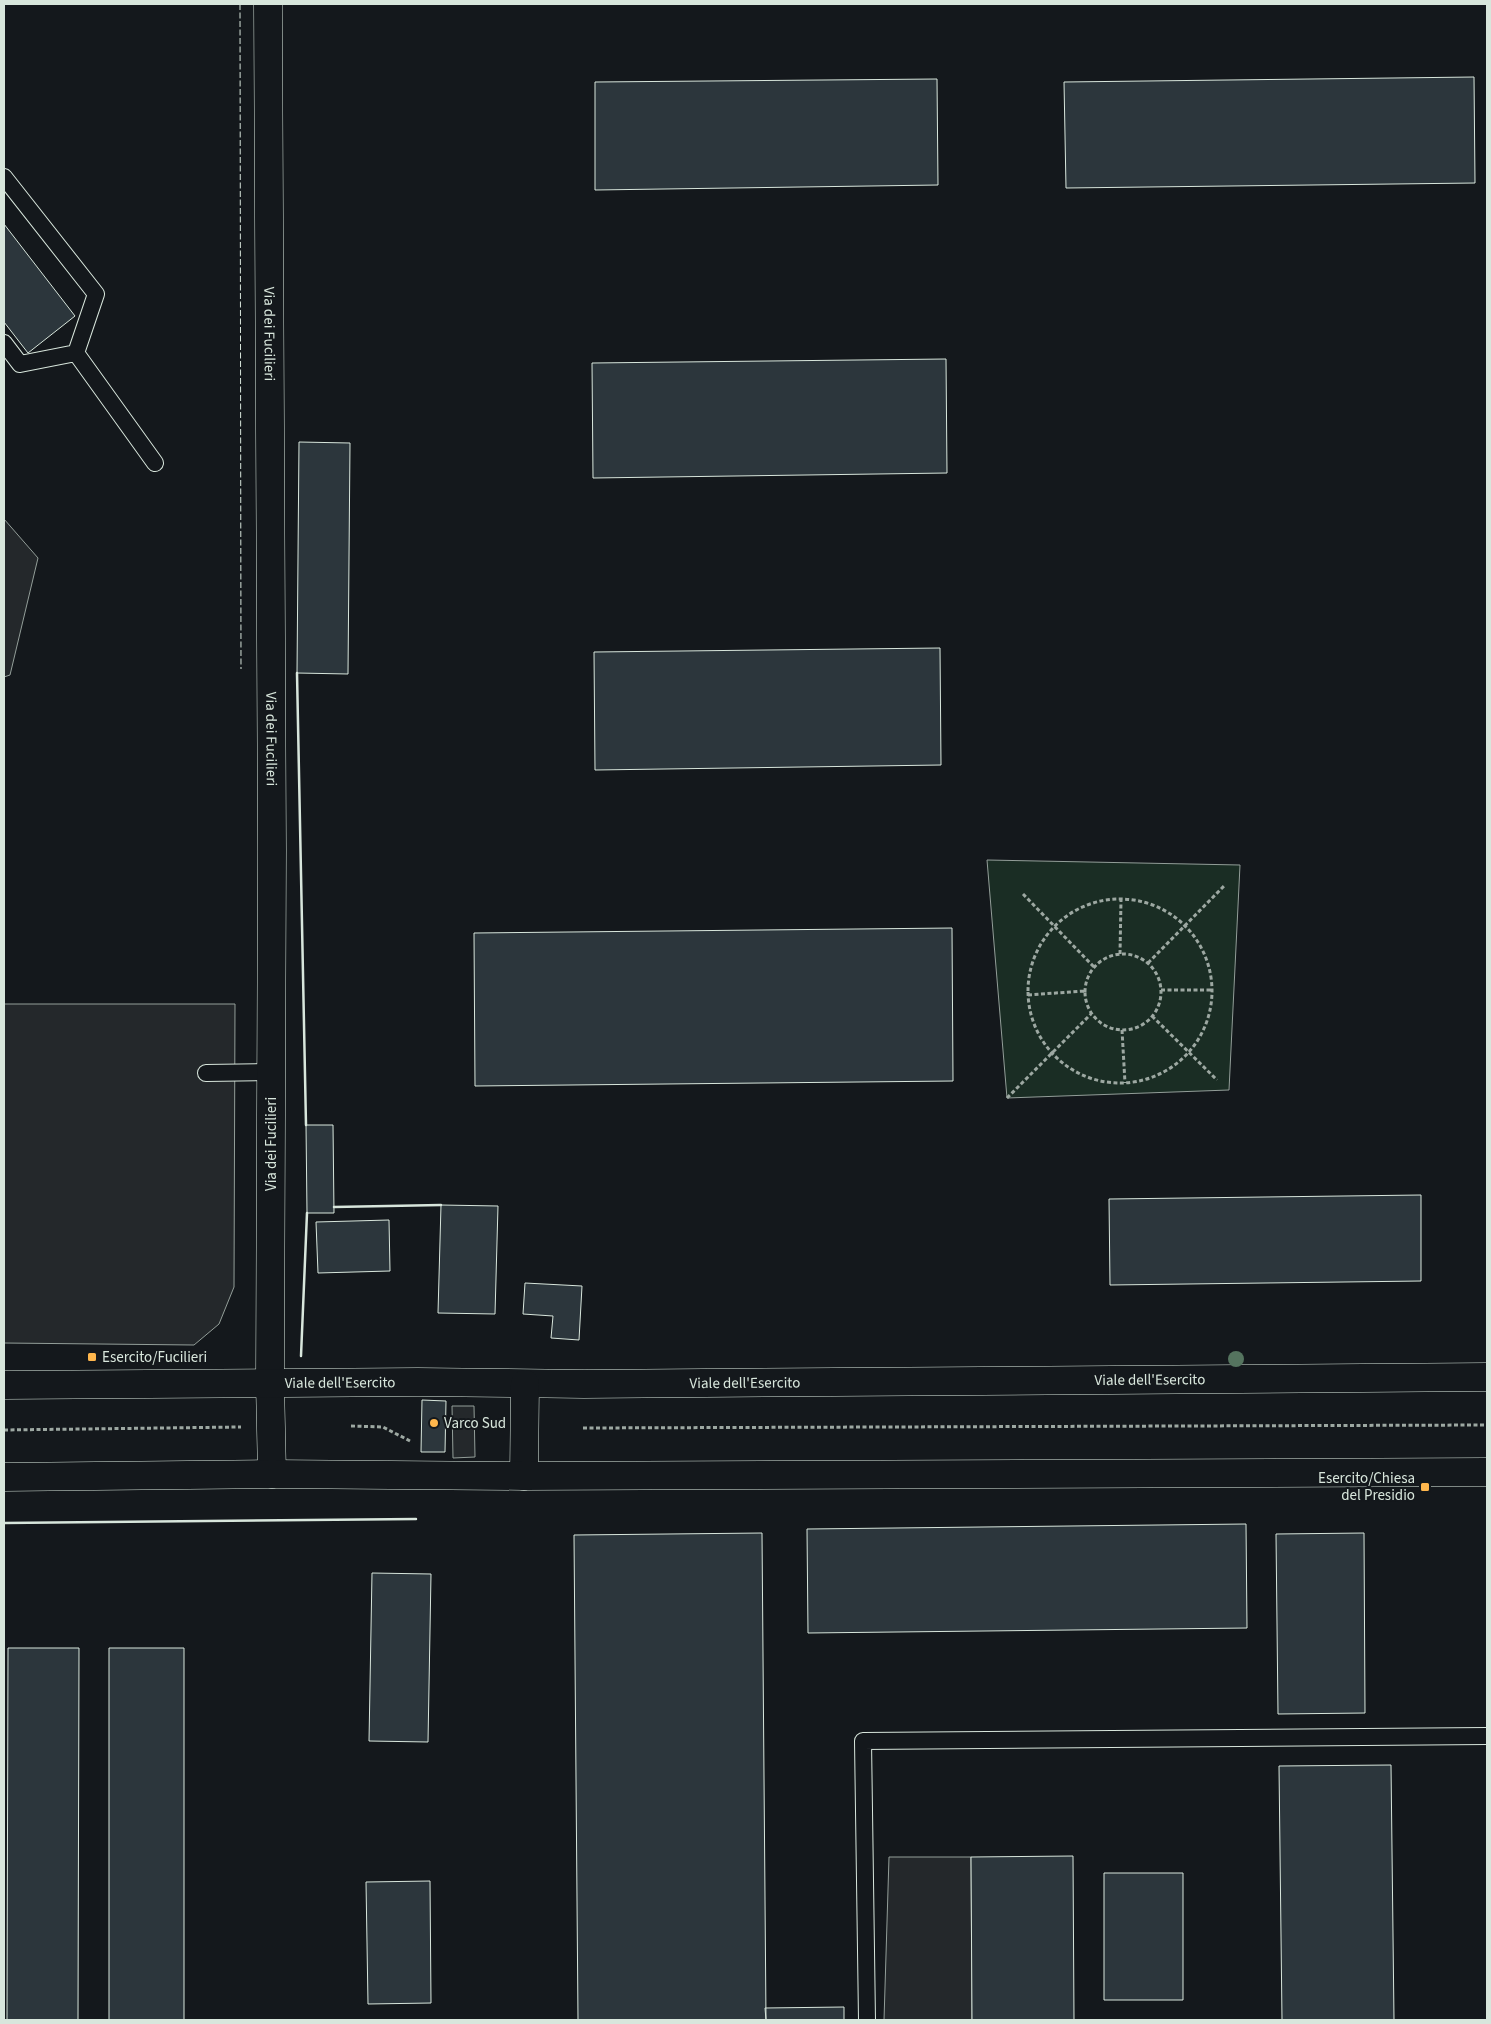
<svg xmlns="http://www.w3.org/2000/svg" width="1491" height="2024" font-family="'Source Sans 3',sans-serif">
	<rect width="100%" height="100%" fill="#14181c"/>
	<path fill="#1a2d24" stroke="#939e99" d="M 987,860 L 1240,865 L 1229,1090 L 1007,1098 Z"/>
	<path fill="#24282b" stroke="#939e99" d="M 4,519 L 38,558 L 10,675 L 4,677 Z
		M 4,1004 L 235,1004 L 234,1287 L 219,1324 L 194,1345 L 4,1343 Z
		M 452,1406 L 474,1406 L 475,1457 L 453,1458 Z
		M 889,1857 L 971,1857 L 972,2020 L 884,2020 Z"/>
	<path fill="#2c363c" stroke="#d8e6dc" d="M 1474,77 L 1475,183 L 1066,188 L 1064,82 Z
		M 937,79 L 938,185 L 595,190 L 595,82 Z
		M 4,224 L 75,316 L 28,353 L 4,322 Z
		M 946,359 L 947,473 L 593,478 L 592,363 Z
		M 299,442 L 350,443 L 348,674 L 297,673 Z
		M 940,648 L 941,765 L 595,770 L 594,652 Z
		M 952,928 L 953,1081 L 475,1086 L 474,933 Z
		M 306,1125 L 333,1125 L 334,1213 L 307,1213 Z
		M 1421,1195 L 1421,1281 L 1110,1285 L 1109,1199 Z
		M 441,1205 L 498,1206 L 495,1314 L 438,1313 Z
		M 389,1220 L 390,1271 L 318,1273 L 316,1222 Z
		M 525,1283 L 582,1286 L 579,1340 L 551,1338 L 553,1316 L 523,1314 Z
		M 422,1400 L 446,1401 L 445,1452 L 421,1452 Z
		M 1246,1524 L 1247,1628 L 808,1633 L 807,1529 Z
		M 762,1533 L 766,2020 L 578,2020 L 574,1535 Z
		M 1364,1533 L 1365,1713 L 1278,1714 L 1276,1534 Z
		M 372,1573 L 431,1574 L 428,1742 L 369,1741 Z
		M 8,1648 L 79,1648 L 78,2020 L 7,2020 Z
		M 109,1648 L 184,1648 L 184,2020 L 109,2020 Z
		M 1391,1765 L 1394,2020 L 1282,2020 L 1279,1766 Z
		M 1073,1856 L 1074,2020 L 972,2020 L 971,1857 Z
		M 1104,1873 L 1183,1873 L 1183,2000 L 1104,2000 Z
		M 430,1881 L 431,2003 L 368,2004 L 366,1882 Z
		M 844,2007 L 844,2020 L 766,2020 L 765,2008 Z"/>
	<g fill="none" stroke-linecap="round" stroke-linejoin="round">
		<defs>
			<path id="lane" d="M 4,177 L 96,294 L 76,353 L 155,463
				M 4,343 L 20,364 L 76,353
				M 206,1073 L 271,1072
				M 867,2020 L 863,1741 L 1487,1736"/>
			<g id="street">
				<path id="s1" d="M 268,4 L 272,850 L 270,1383 L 272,1474"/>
				<path id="s2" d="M 4,1385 L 418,1382 L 584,1384 L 1487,1377"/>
				<path d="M 524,1476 L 525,1384"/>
				<path d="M 4,1477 L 272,1474 L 524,1476 L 1487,1472"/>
			</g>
		</defs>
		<use href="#lane" stroke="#d8e6dc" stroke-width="18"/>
		<use href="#street" stroke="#d8e6dc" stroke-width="29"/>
		<path stroke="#9da8a2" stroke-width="3" stroke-dasharray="4 2.5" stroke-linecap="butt" d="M 1023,894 L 1094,967
			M1028 991a92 92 0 1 1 184 0a92 92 0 1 1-184 0Z
			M1085 992a38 38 0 1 1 76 0a38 38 0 1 1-76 0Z
			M 1120,954 L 1121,900
			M 1148,963 L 1224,886
			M 1161,990 L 1213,990
			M 1028,995 L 1084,991
			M 1152,1016 L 1217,1080
			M 1122,1030 L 1125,1083
			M 1007,1098 L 1091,1014
			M 351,1426 L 383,1427 L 410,1441
			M 583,1428 L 1486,1425
			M 4,1430 L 241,1427"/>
		<use href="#lane" stroke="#14181c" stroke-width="16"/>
		<use href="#street" stroke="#14181c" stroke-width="28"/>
		<path stroke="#d8e6dc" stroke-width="1" stroke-dasharray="6 2.5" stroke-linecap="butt" d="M 240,4 L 241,669"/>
		<path stroke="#d8e6dc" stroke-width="2.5" d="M 297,673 L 306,1125
			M 334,1207 L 441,1205
			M 301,1356 L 307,1213
			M 4,1523 L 416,1519"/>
	</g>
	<circle fill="#55745f" cx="1236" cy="1359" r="8"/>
	<g fill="#ffb74d" stroke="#14181c" stroke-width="2">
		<rect x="87" y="1352" width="10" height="10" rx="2.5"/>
		<circle cx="434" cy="1423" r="5"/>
		<rect x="1420" y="1482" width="10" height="10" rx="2.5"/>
	</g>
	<g text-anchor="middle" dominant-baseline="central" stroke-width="4" stroke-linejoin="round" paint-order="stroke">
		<g font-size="15" fill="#d8e6dc" stroke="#14181c">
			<text stroke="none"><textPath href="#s1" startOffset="330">Via dei Fucilieri</textPath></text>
			<text stroke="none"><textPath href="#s1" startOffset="735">Via dei Fucilieri</textPath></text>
			<text transform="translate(271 1144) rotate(-90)">Via dei Fucilieri</text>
			<text stroke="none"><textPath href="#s2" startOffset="1146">Viale dell'Esercito</textPath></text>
			<text stroke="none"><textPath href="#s2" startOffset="336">Viale dell'Esercito</textPath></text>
			<text stroke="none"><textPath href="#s2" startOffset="741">Viale dell'Esercito</textPath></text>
		</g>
		<g font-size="15" fill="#d8e6dc" stroke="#14181c" text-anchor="start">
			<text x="102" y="1357">Esercito/Fucilieri</text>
			<text x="444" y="1423">Varco Sud</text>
			<text x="1415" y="1478" text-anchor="end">Esercito/Chiesa<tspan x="1415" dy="17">del Presidio</tspan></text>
		</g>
	</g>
	<rect width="1491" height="2024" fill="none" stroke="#d8e6dc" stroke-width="10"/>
</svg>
